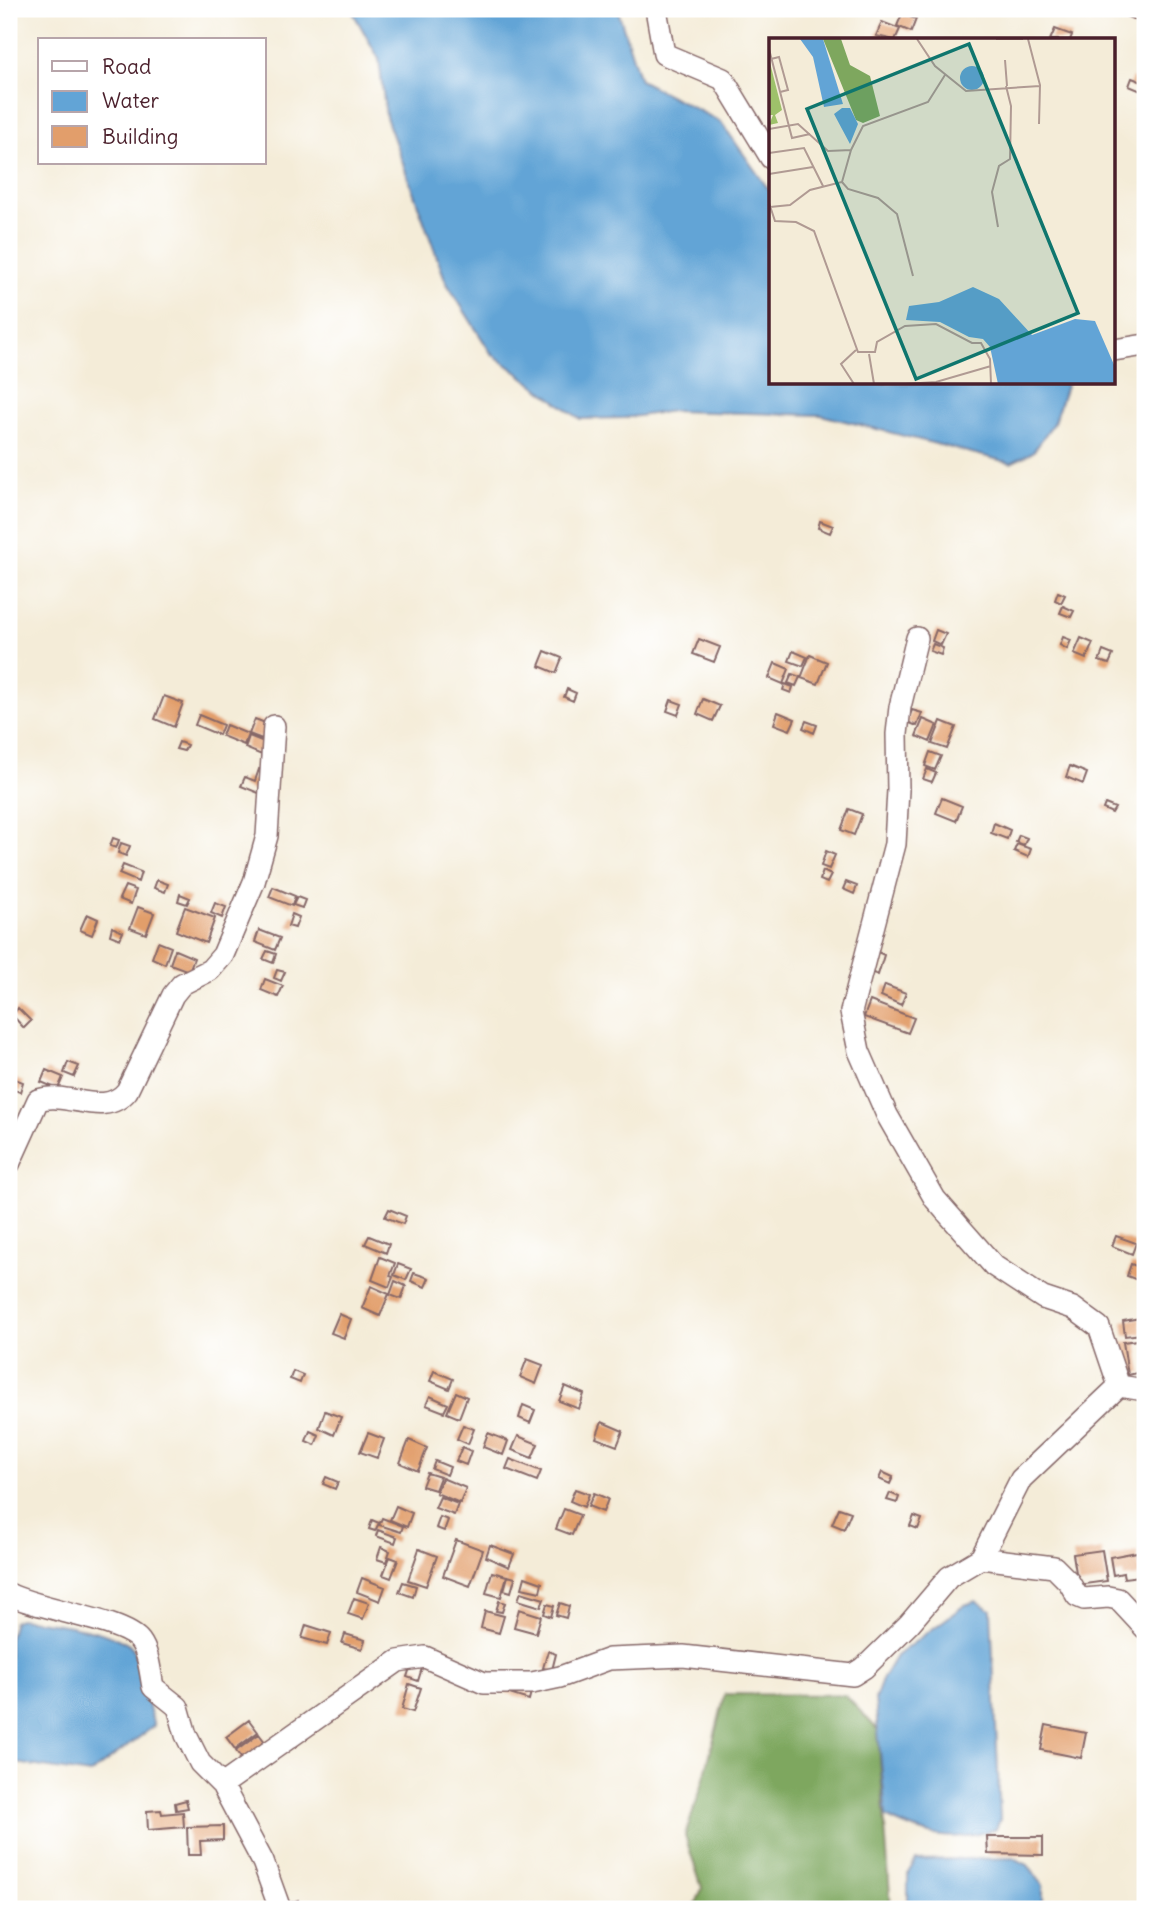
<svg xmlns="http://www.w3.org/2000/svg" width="1154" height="1918" font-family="Delius,sans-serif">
	<rect width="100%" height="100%" fill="#fff"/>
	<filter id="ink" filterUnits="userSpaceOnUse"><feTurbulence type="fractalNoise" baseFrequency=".0143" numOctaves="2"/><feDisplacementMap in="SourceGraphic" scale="14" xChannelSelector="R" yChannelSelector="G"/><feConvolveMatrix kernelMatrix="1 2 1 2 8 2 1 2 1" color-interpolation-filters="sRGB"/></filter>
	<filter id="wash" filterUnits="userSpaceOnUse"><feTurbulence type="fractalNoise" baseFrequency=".00686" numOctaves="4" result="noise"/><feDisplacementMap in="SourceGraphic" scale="28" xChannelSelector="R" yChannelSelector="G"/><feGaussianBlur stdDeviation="1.57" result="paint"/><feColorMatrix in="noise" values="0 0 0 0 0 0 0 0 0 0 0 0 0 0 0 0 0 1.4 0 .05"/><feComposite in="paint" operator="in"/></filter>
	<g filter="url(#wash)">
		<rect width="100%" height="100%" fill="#f4ecd8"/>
		<path fill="#7ea75e" stroke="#646344" stroke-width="2" d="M 725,1694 L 845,1695 L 878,1730 L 891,1909 L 694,1909 L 702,1888 L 685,1836 L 703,1782 Z"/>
		<path fill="#62a4d6" stroke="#566280" stroke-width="2" d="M 351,9 L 620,9 L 619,14 L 640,80 L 721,122 L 771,193 L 771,383 L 1067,383 L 1054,422 L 1033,452 L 1011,463 L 821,415 L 672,411 L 624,418 L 580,419 L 491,353 L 446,282 L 386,117 L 379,59 Z
			M 976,1601 L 991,1610 L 1000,1818 L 996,1829 C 954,1844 924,1836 886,1817 L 875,1699 L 882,1680 L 896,1656 L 965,1605 Z
			M 19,1619 C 49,1622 111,1629 133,1648 L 154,1726 L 90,1774 L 9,1762 L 9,1639 L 14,1621 Z
			M 1014,1858 L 1028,1865 L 1043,1885 L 1043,1909 L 908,1909 L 908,1873 L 916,1860 Z"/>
		<g id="blocks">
			<path fill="#e29e6b" d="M 1127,9 L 1145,11 L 1145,24 L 1125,16 Z
				M 902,14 L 916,19 L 911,32 L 897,26 Z
				M 882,22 L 900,29 L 895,40 L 876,36 Z
				M 1055,29 L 1072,35 L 1070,40 L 1050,40 Z
				M 1132,78 L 1145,83 L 1141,91 L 1129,86 Z
				M 820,521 L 833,526 L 830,533 L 818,528 Z
				M 1058,592 L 1065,595 L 1061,603 L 1055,600 Z
				M 1063,606 L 1074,611 L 1071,617 L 1060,613 Z
				M 936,630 L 946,634 L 941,645 L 932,641 Z
				M 1063,637 L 1071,640 L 1067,649 L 1060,645 Z
				M 1081,638 L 1093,643 L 1086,659 L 1074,654 Z
				M 699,639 L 720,647 L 714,662 L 693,654 Z
				M 933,644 L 943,648 L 941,655 L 930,651 Z
				M 545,651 L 562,658 L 556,673 L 539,666 Z
				M 793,651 L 807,657 L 803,666 L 789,661 Z
				M 1103,651 L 1113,655 L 1109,664 L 1099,661 Z
				M 810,655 L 827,662 L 818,684 L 801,678 Z
				M 775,663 L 789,669 L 783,684 L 769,678 Z
				M 792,674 L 800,677 L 796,686 L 788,683 Z
				M 785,684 L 793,687 L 791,693 L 783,690 Z
				M 567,689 L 576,693 L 573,701 L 564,697 Z
				M 164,696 L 183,703 L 174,727 L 155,719 Z
				M 703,699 L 720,706 L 713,721 L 697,714 Z
				M 671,700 L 682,704 L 678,715 L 667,711 Z
				M 912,710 L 922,713 L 917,726 L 907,722 Z
				M 778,712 L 795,719 L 790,730 L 774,724 Z
				M 199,715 L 223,725 L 219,735 L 195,725 Z
				M 255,719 L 268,724 L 262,739 L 249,734 Z
				M 923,719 L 937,725 L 930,742 L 916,736 Z
				M 806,721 L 817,725 L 814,733 L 803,728 Z
				M 941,721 L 956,727 L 947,749 L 932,744 Z
				M 226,725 L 248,734 L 244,745 L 222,736 Z
				M 249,736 L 269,744 L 264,756 L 245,748 Z
				M 179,742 L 187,745 L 184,751 L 176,749 Z
				M 930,752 L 941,756 L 935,770 L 925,766 Z
				M 1070,766 L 1087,773 L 1083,784 L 1066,777 Z
				M 259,769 L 268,773 L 261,794 L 241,786 L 245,777 L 255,781 Z
				M 927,769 L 936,773 L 932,782 L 923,779 Z
				M 942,798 L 962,806 L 956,821 L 936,813 Z
				M 1105,804 L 1115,808 L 1112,813 L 1103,809 Z
				M 849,809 L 862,814 L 854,835 L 841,830 Z
				M 994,823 L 1010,830 L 1007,839 L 991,833 Z
				M 1019,835 L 1027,838 L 1024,845 L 1016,842 Z
				M 113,838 L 119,840 L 116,848 L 110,846 Z
				M 121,843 L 130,846 L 126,856 L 118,853 Z
				M 1017,844 L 1031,849 L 1028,857 L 1014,851 Z
				M 826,851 L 835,855 L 829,869 L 821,866 Z
				M 123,865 L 141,872 L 138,882 L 119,874 Z
				M 823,871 L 831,875 L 827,883 L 820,880 Z
				M 157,880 L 168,884 L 165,892 L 154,888 Z
				M 846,882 L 857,886 L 854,894 L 843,889 Z
				M 125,886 L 136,890 L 131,904 L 119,899 Z
				M 273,887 L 295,896 L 292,906 L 269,897 Z
				M 180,894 L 190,898 L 187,904 L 178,901 Z
				M 297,897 L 305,900 L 302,908 L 293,905 Z
				M 215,903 L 226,907 L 222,918 L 211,913 Z
				M 138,907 L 154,913 L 146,934 L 130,928 Z
				M 185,907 L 215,918 L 206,943 L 176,931 Z
				M 87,914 L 98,919 L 92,935 L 80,930 Z
				M 292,914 L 299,917 L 295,928 L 288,926 Z
				M 112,927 L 123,932 L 120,939 L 110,935 Z
				M 259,930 L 280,938 L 275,950 L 255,942 Z
				M 158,942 L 171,947 L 165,964 L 152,958 Z
				M 175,950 L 194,958 L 189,971 L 170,964 Z
				M 267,951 L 276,954 L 273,963 L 263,959 Z
				M 878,952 L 884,955 L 878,975 L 870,972 Z
				M 277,970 L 285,972 L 281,981 L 274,978 Z
				M 265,979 L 283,986 L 278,997 L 261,990 Z
				M 885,985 L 906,993 L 901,1005 L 881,996 Z
				M 870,1001 L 914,1018 L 908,1033 L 864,1017 Z
				M 18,1008 L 31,1021 L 24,1028 L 12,1015 Z
				M 68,1062 L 79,1066 L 74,1077 L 64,1073 Z
				M 46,1070 L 63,1077 L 58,1089 L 41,1082 Z
				M 15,1079 L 23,1082 L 20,1092 L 11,1089 Z
				M 389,1209 L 406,1216 L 403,1224 L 385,1217 Z
				M 369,1236 L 389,1244 L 386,1253 L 365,1244 Z
				M 1116,1236 L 1136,1243 L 1132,1254 L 1112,1246 Z
				M 380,1257 L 395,1263 L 390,1276 L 393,1277 L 389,1287 L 372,1280 Z
				M 398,1264 L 411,1269 L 406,1280 L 394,1275 Z
				M 1131,1264 L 1145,1269 L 1140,1281 L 1127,1276 Z
				M 414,1273 L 429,1278 L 425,1287 L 411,1281 Z
				M 395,1281 L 406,1286 L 401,1299 L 390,1295 Z
				M 371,1286 L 389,1294 L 380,1316 L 362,1308 Z
				M 339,1314 L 351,1319 L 344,1338 L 331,1333 Z
				M 1140,1318 L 1142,1334 L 1125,1336 L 1123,1321 Z
				M 1137,1340 L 1142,1372 L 1128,1375 L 1123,1342 Z
				M 527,1359 L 543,1365 L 536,1384 L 520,1377 Z
				M 293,1371 L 303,1375 L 300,1383 L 290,1379 Z
				M 434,1371 L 453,1379 L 449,1389 L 430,1381 Z
				M 565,1386 L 584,1394 L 579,1409 L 559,1401 Z
				M 456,1392 L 467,1397 L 459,1418 L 447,1413 Z
				M 430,1396 L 448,1404 L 444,1412 L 426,1405 Z
				M 523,1405 L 535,1410 L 530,1423 L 519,1418 Z
				M 325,1411 L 341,1417 L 334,1435 L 319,1428 Z
				M 602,1422 L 623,1431 L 617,1446 L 596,1438 Z
				M 463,1425 L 474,1429 L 468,1444 L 457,1439 Z
				M 310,1431 L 319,1435 L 315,1445 L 306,1441 Z
				M 368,1433 L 384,1439 L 377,1458 L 360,1452 Z
				M 488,1433 L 508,1441 L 503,1455 L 483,1447 Z
				M 518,1436 L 538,1444 L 532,1458 L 512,1450 Z
				M 409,1440 L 427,1448 L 418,1471 L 400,1463 Z
				M 462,1447 L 471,1451 L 466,1465 L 456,1461 Z
				M 510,1459 L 541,1471 L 537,1481 L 506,1469 Z
				M 435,1461 L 450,1467 L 447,1475 L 432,1469 Z
				M 882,1472 L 893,1477 L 890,1484 L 879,1479 Z
				M 427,1473 L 440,1477 L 435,1490 L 422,1486 Z
				M 326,1477 L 338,1482 L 335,1489 L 323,1484 Z
				M 442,1478 L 466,1488 L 460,1503 L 436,1493 Z
				M 575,1489 L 589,1494 L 584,1507 L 570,1501 Z
				M 594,1493 L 608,1499 L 603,1512 L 588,1506 Z
				M 890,1493 L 899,1497 L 897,1503 L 887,1500 Z
				M 440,1497 L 458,1504 L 454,1515 L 435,1508 Z
				M 396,1506 L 412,1513 L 407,1527 L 390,1520 Z
				M 839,1508 L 851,1512 L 844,1529 L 832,1524 Z
				M 564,1509 L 580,1515 L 572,1535 L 556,1529 Z
				M 914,1516 L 922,1519 L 918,1529 L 910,1526 Z
				M 440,1517 L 448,1520 L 444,1531 L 436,1528 Z
				M 382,1518 L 403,1526 L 401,1532 L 379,1525 Z
				M 372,1520 L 379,1523 L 375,1531 L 369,1529 Z
				M 378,1530 L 397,1537 L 395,1543 L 376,1536 Z
				M 456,1540 L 483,1550 L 470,1586 L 443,1576 Z
				M 490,1545 L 514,1554 L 509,1567 L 486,1557 Z
				M 381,1547 L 390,1551 L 386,1562 L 377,1559 Z
				M 419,1549 L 437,1556 L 426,1586 L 408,1580 Z
				M 1102,1550 L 1107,1581 L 1078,1585 L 1073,1554 Z
				M 1137,1552 L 1141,1576 L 1124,1578 L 1123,1573 L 1113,1575 L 1110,1557 Z
				M 390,1557 L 398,1560 L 391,1578 L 383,1575 Z
				M 492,1572 L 507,1576 L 501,1597 L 486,1593 Z
				M 508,1576 L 515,1578 L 511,1592 L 504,1590 Z
				M 525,1577 L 542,1583 L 540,1592 L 522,1588 Z
				M 362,1578 L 385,1587 L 380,1601 L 357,1592 Z
				M 403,1582 L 416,1586 L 413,1597 L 399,1592 Z
				M 521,1592 L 544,1599 L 541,1607 L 518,1600 Z
				M 354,1598 L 369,1603 L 363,1619 L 348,1614 Z
				M 499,1601 L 505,1603 L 502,1612 L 496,1611 Z
				M 560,1603 L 569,1606 L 566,1618 L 556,1615 Z
				M 547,1604 L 554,1606 L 551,1617 L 544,1614 Z
				M 519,1609 L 541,1616 L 536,1633 L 514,1627 Z
				M 485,1611 L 504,1616 L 499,1633 L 481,1628 Z
				M 306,1625 L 331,1633 L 327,1645 L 302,1638 Z
				M 345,1634 L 365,1640 L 362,1649 L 342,1643 Z
				M 548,1651 L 556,1654 L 552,1670 L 543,1668 Z
				M 411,1665 L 422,1668 L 418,1681 L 407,1677 Z
				M 409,1684 L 421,1688 L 413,1712 L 402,1709 Z
				M 499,1691 L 531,1692 L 529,1700 Z
				M 249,1720 L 258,1732 L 235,1749 L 226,1737 Z
				M 1046,1725 L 1086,1733 L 1081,1758 L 1041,1750 Z
				M 259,1734 L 268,1746 L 245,1763 L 236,1751 Z
				M 1143,1759 L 1145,1760 L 1145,1774 L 1138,1771 Z
				M 186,1800 L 188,1808 L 176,1810 L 175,1803 Z
				M 161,1810 L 162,1814 L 183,1812 L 184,1827 L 148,1830 L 147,1811 Z
				M 223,1826 L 223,1840 L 200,1841 L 201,1855 L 188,1855 L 187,1827 Z
				M 987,1837 L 1043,1837 L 1043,1855 L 988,1854 Z
				M 298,1900 L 300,1905 L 292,1908 L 290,1903 Z"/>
		</g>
	</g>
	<g filter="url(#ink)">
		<use href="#blocks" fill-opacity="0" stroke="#866768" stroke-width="2"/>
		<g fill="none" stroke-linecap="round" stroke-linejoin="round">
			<defs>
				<path id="minor" d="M 656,9 L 664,54 L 723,79 L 771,158
					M 1114,350 L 1145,345
					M 917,638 L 900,707 L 897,734 L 898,790 L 895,844 L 851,1012 L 859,1051 L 887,1115 L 935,1199 L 994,1266 L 1043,1298 L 1073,1308 L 1099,1327 L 1119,1386
					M 9,1164 L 38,1100 C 68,1090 104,1119 127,1091 L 173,995 L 182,984 L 210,970 L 223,955 L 254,882 L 267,836 L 274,726
					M 981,1558 L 1021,1479 L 1119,1386 L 1145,1390
					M 9,1594 C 36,1609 125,1620 140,1641 C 149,1653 150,1672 153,1687 L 178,1707 L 186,1735 L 200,1763 L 222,1785 L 263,1862 L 280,1909
					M 222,1785 L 398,1661 L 425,1657 L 484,1683 L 532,1683 L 560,1677 L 609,1659 L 683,1656 L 853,1675 L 864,1668 L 909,1624 L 949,1577 L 981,1558 L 1054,1567 L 1069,1582 L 1077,1596 L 1084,1599 L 1108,1597 L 1118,1599 L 1145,1628"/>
			</defs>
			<use href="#minor" stroke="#866768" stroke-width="24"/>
			<use href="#minor" stroke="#fff" stroke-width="21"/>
		</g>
	</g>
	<g transform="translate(769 38)">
		<rect width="346" height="346" fill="#f4ecd8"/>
		<path d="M 0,21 L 13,72 L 6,77 L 9,85 L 0,87 L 4,77 L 0,77 Z" fill="#9ec16a"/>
		<path d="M 54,1 L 72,1 L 81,27 L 101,38 L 111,78 L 94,85 L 87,82 Z" fill="#7ea75e"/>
		<path d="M 31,1 L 54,1 L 74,66 L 55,69 L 44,19 ZM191 40a12 12 0 1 1 24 0a12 12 0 1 1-24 0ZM 73,70 L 81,70 L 89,86 L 81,106 L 65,76 ZM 204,249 L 230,261 L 263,297 L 306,281 L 326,283 L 346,329 L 346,346 L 229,346 L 221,309 L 214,301 L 200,299 L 171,284 L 137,282 L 140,268 L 170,264 Z" fill="#62a4d6"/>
		<path fill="none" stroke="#b09a93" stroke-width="2" d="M 148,1 L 166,28 L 197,53 L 271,48M 227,1 L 254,1M 259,1 L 271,47 L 270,86M 0,11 L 23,100 L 41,96M 2,21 L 10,19 L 19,52 L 11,54M 236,22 L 238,48M 0,91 L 29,86 L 59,113 L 82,112 L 94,88 L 159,64 L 176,37M 0,115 L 35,110 L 54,148M 0,136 L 44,129M 73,144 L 79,151 L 109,160 L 128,176 L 144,238M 0,165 L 6,183 L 27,184 L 45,193 L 89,314 L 106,314 L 108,304 L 136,288 L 167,286 L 203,305 L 212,305 L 221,321 L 222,346M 1,169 L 21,167 L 41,152 L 73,144 L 82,112M 229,189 L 223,154 L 230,128 L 241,121 L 242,68 L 237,48M 100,316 L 105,346M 85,346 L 72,326 L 87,312M 136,346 L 167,344 L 222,328"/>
		<path fill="#0f766e" fill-opacity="0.15" stroke="#0f766e" stroke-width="3.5" d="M 200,6 L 309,275 L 147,341 L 38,71 Z"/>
		<rect width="346" height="346" fill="none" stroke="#4a1f2b" stroke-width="3.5"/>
	</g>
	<rect width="1154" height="1918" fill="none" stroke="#fff" stroke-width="35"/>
	<rect x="38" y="38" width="228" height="126" fill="#ffffff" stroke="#b7a5aa" stroke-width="2"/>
	<rect x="52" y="61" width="35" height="10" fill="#ffffff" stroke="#b7a5aa" stroke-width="2"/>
	<text x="102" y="74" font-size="21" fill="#4a1f2b">Road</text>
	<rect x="52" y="91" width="35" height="21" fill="#62a4d6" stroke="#b7a5aa" stroke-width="2"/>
	<text x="102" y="108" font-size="21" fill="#4a1f2b">Water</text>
	<rect x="52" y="126" width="35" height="21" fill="#e29e6b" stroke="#b7a5aa" stroke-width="2"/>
	<text x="102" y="144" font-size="21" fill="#4a1f2b">Building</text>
</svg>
